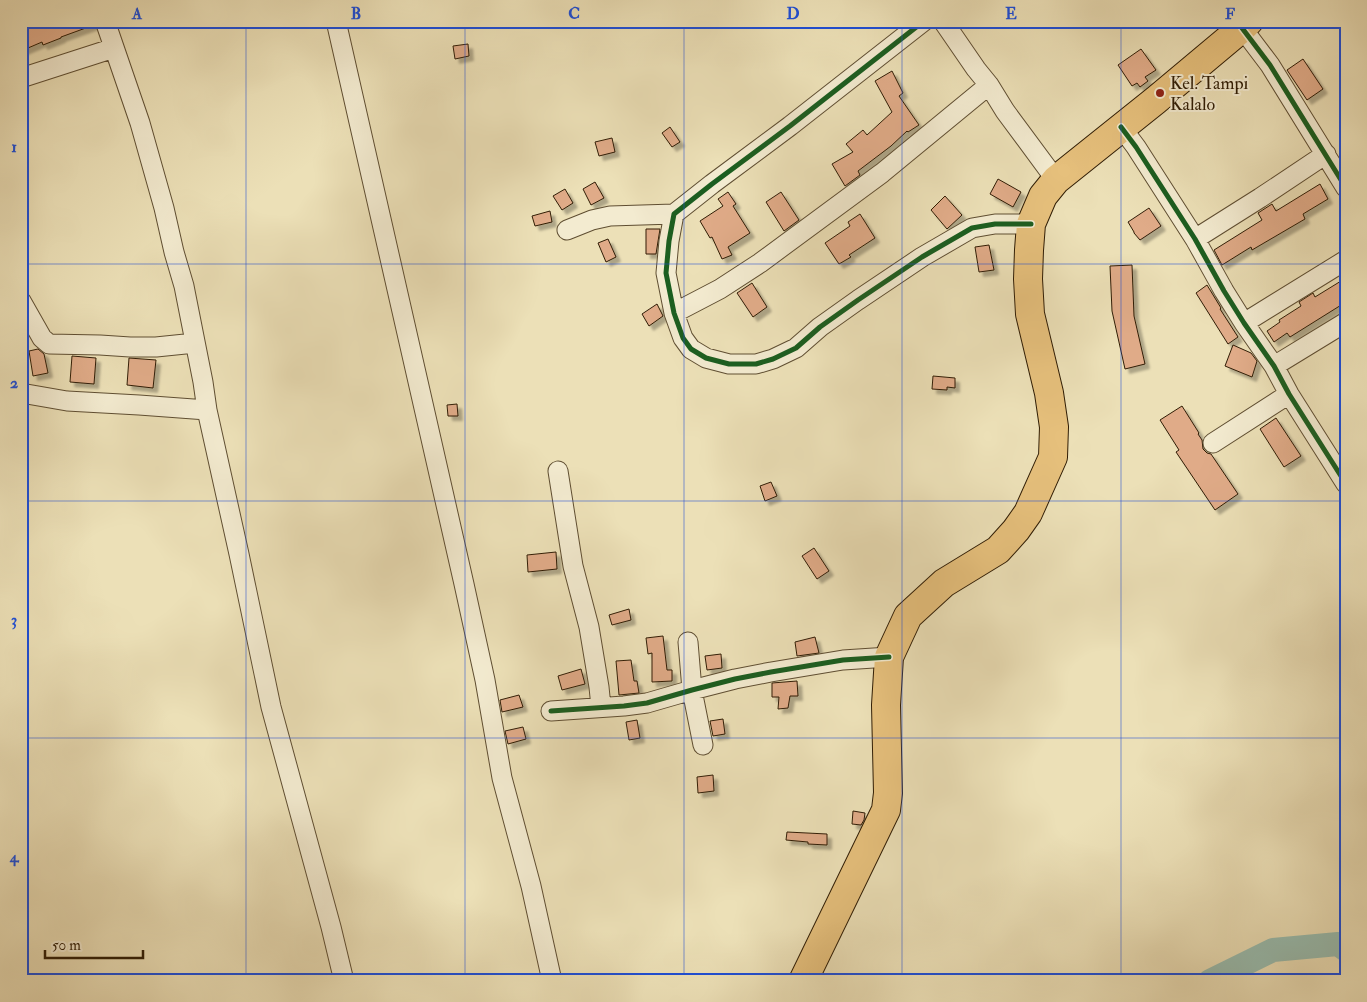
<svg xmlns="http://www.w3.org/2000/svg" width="1367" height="1002" font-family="'IM FELL Double Pica',serif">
	<defs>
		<filter id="shadow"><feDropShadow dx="4.5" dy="4.5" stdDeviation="1" flood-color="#0004"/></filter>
	</defs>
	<rect width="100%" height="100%" fill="#ece0b7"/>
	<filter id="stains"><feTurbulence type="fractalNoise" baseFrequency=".004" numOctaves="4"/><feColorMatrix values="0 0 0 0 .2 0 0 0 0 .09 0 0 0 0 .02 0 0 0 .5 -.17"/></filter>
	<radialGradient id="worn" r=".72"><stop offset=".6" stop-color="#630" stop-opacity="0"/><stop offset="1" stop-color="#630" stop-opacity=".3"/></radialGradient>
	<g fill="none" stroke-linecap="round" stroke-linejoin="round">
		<path stroke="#99bdb0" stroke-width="24" d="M 1210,981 L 1273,950 L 1338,944 L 1346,950"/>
	</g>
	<path fill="#e0ab88" stroke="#301d05" filter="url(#shadow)" d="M 21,21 L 94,21 L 94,25 L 61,37 L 61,38 L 43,45 L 42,42 L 21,51 Z
		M 468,44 L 469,56 L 455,59 L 453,46 Z
		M 1141,49 L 1156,70 L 1145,77 L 1148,81 L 1140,87 L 1137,83 L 1132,86 L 1118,65 Z
		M 1303,59 L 1323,89 L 1307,100 L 1287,70 Z
		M 892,71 L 903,93 L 899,96 L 919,125 L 908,132 L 907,131 L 891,146 L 858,171 L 860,175 L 845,186 L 832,164 L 853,152 L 846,144 L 863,130 L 867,135 L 892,112 L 875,81 Z
		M 670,127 L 680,142 L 672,147 L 662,133 Z
		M 612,138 L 615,152 L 599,156 L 595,142 Z
		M 998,179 L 1021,192 L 1013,207 L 990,194 Z
		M 595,182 L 604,198 L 591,205 L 583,189 Z
		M 1320,184 L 1328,199 L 1303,214 L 1305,219 L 1252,250 L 1251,247 L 1222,265 L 1214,250 L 1262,220 L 1258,213 L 1272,204 L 1276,211 Z
		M 565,189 L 573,203 L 562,210 L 553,196 Z
		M 728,192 L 736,204 L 733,206 L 750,233 L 728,247 L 732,255 L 722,259 L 712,237 L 710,238 L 700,221 L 723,206 L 718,199 Z
		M 781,192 L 799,220 L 784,231 L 766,202 Z
		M 945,196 L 962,215 L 947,229 L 931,210 Z
		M 1149,208 L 1161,226 L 1140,240 L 1134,233 L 1134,232 L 1128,222 Z
		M 550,211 L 552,222 L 535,226 L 532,216 Z
		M 860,214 L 875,238 L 849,255 L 851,257 L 839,264 L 825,243 L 850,226 L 848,222 Z
		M 646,229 L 660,229 L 656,254 L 646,254 Z
		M 608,239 L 616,257 L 606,262 L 598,243 Z
		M 989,245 L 994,270 L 979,272 L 975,247 Z
		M 1132,265 L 1134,316 L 1145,364 L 1125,369 L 1112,311 L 1110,266 Z
		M 1341,281 L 1346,288 L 1346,302 L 1290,337 L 1287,333 L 1274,342 L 1267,331 L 1280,322 L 1279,320 L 1301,306 L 1299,302 L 1313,293 L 1315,297 Z
		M 752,283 L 767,307 L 753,317 L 737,293 Z
		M 1207,285 L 1221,308 L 1220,309 L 1238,337 L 1228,344 L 1196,293 Z
		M 657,304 L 663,316 L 649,326 L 642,314 Z
		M 1233,345 L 1251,353 L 1257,361 L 1252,377 L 1225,366 Z
		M 38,349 L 44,354 L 48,373 L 33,376 L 29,351 Z
		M 72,356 L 96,358 L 94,384 L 70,382 Z
		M 129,358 L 156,360 L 153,388 L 127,385 Z
		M 933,376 L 955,378 L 955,388 L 947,387 L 947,390 L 932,389 Z
		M 457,404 L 458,416 L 448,416 L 447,405 Z
		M 1182,406 L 1199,433 L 1198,434 L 1202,440 L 1203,449 L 1207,453 L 1211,454 L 1238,494 L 1215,510 L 1176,452 L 1179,450 L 1160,420 Z
		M 1276,418 L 1301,456 L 1284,467 L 1260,429 Z
		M 771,482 L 777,496 L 765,501 L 760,486 Z
		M 814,548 L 829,571 L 817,579 L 802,556 Z
		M 556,552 L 557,569 L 528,572 L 527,555 Z
		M 629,609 L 631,620 L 612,625 L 609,615 Z
		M 663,636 L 667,670 L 672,670 L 672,681 L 652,682 L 652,653 L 648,654 L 646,638 Z
		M 815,637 L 819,653 L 797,656 L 795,642 Z
		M 721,654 L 722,668 L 707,670 L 705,656 Z
		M 631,660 L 634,681 L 637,681 L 639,693 L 619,695 L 616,661 Z
		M 581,669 L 585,684 L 562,690 L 558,676 Z
		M 797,681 L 798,696 L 790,696 L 788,708 L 778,709 L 779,697 L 772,697 L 772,683 Z
		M 519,695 L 523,707 L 502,712 L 500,700 Z
		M 723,719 L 725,734 L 713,736 L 710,721 Z
		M 637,720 L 640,738 L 629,740 L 626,722 Z
		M 523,727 L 526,739 L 508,744 L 505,731 Z
		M 713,775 L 714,791 L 698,793 L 697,777 Z
		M 853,811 L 865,813 L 864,820 L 861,825 L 852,824 Z
		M 787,832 L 827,834 L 827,845 L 808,844 L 808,842 L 786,840 Z"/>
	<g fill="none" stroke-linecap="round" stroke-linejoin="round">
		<defs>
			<path id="minor" d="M 105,21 L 140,123 L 164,208 L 174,252 L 184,286 L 203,382 L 207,410 L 239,554 L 271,707 L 331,927 L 344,981
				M 336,21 L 464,584 L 485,680 L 502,778 L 531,886 L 552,981
				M 924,21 L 790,126 L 712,184 L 674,214 L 669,241 L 666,273 L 674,313 L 683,338 L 691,349 L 706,358 L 729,364 L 756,364 L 773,359 L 796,348 L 820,327 L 858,300 L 922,257 L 972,228 L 995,224 L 1031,224
				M 943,21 L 976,69 L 989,85 L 1005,111 L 1056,180
				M 1242,28 L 1270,65 L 1346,188
				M 21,78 L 114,48
				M 1121,127 L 1136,147 L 1195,239 L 1224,291 L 1244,323 L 1274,366 L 1289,394 L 1346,484
				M 567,230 L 592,220 L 610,216 L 674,214
				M 1195,239 L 1260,198 L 1326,154
				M 21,301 L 42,338 L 49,344 L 100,345 L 130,347 L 156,347 L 195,343
				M 674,313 L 720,289 L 760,263 L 882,173 L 989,85
				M 1244,323 L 1346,260
				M 1274,366 L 1346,322
				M 21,393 L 67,401 L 139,405 L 207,410
				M 1213,443 L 1289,394
				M 558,471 L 573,566 L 589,627 L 599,687 L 601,707
				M 688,642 L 692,690 L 703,745
				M 551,711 L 624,706 L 647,703 L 692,690 L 735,679 L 771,672 L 843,660 L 889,657"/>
			<path id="highway" d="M 803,981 L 886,810 L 888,793 L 886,705 L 889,657 L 908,616 L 944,583 L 998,550 L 1016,530 L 1028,513 L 1053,457 L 1054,427 L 1049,393 L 1030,314 L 1028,279 L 1029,250 L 1031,224 L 1043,196 L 1056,180 L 1156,100 L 1242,28 L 1249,21"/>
		</defs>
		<use href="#minor" stroke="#5f4e32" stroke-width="21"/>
		<use href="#highway" stroke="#301d05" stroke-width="30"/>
		<use href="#minor" stroke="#f3ebd0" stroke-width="19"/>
		<use href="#highway" stroke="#e6c07c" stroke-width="28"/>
		<defs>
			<path id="cycleway" d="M 924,21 L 790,126 L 712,184 L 674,214 L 669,241 L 666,273 L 674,313 L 683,338 L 691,349 L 706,358 L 729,364 L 756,364 L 773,359 L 796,348 L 820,327 L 858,300 L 922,257 L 972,228 L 995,224 L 1031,224
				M 1242,28 L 1270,65 L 1346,188
				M 1121,127 L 1136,147 L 1195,239 L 1224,291 L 1244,323 L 1274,366 L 1289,394 L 1346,484
				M 551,711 L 624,706 L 647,703 L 692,690 L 735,679 L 771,672 L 843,660 L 889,657"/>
		</defs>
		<use href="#cycleway" stroke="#f3ebd0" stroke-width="8"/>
		<use href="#cycleway" stroke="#1b5e20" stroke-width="5"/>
	</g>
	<path fill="none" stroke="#1d4ed8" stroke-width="1" stroke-opacity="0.55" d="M 246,21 L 246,981M 465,21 L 465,981M 684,21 L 684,981M 902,21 L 902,981M 1121,21 L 1121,981M 21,264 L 1346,264M 21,501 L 1346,501M 21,738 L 1346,738"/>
	<circle fill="#8f2418" stroke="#f3ebd0" stroke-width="2" cx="1160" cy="93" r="5"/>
	<g text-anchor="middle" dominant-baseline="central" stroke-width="4" stroke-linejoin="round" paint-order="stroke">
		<g font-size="18" fill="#301d05" stroke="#f3ebd0" text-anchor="start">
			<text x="1170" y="83">Kel. Tampi<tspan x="1170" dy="21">Kalalo</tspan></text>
		</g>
	</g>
	<rect width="1367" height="1002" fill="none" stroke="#ece0b7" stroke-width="55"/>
	<path d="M45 950v8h98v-8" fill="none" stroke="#301d05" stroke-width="2.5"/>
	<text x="52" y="950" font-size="15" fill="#301d05" stroke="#f3ebd0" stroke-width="4" paint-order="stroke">50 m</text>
	<rect x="28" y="28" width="1312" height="946" fill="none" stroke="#1d4ed8" stroke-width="2"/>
	<g font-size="16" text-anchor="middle" font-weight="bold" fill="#1d4ed8">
		<text x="137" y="19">A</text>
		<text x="356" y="19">B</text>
		<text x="574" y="19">C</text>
		<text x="793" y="19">D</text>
		<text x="1011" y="19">E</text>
		<text x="1230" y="19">F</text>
		<text x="14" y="152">1</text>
		<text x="14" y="388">2</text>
		<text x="14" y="625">3</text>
		<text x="14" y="862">4</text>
	</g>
	<rect width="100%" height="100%" filter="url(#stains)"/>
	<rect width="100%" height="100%" fill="url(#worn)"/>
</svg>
